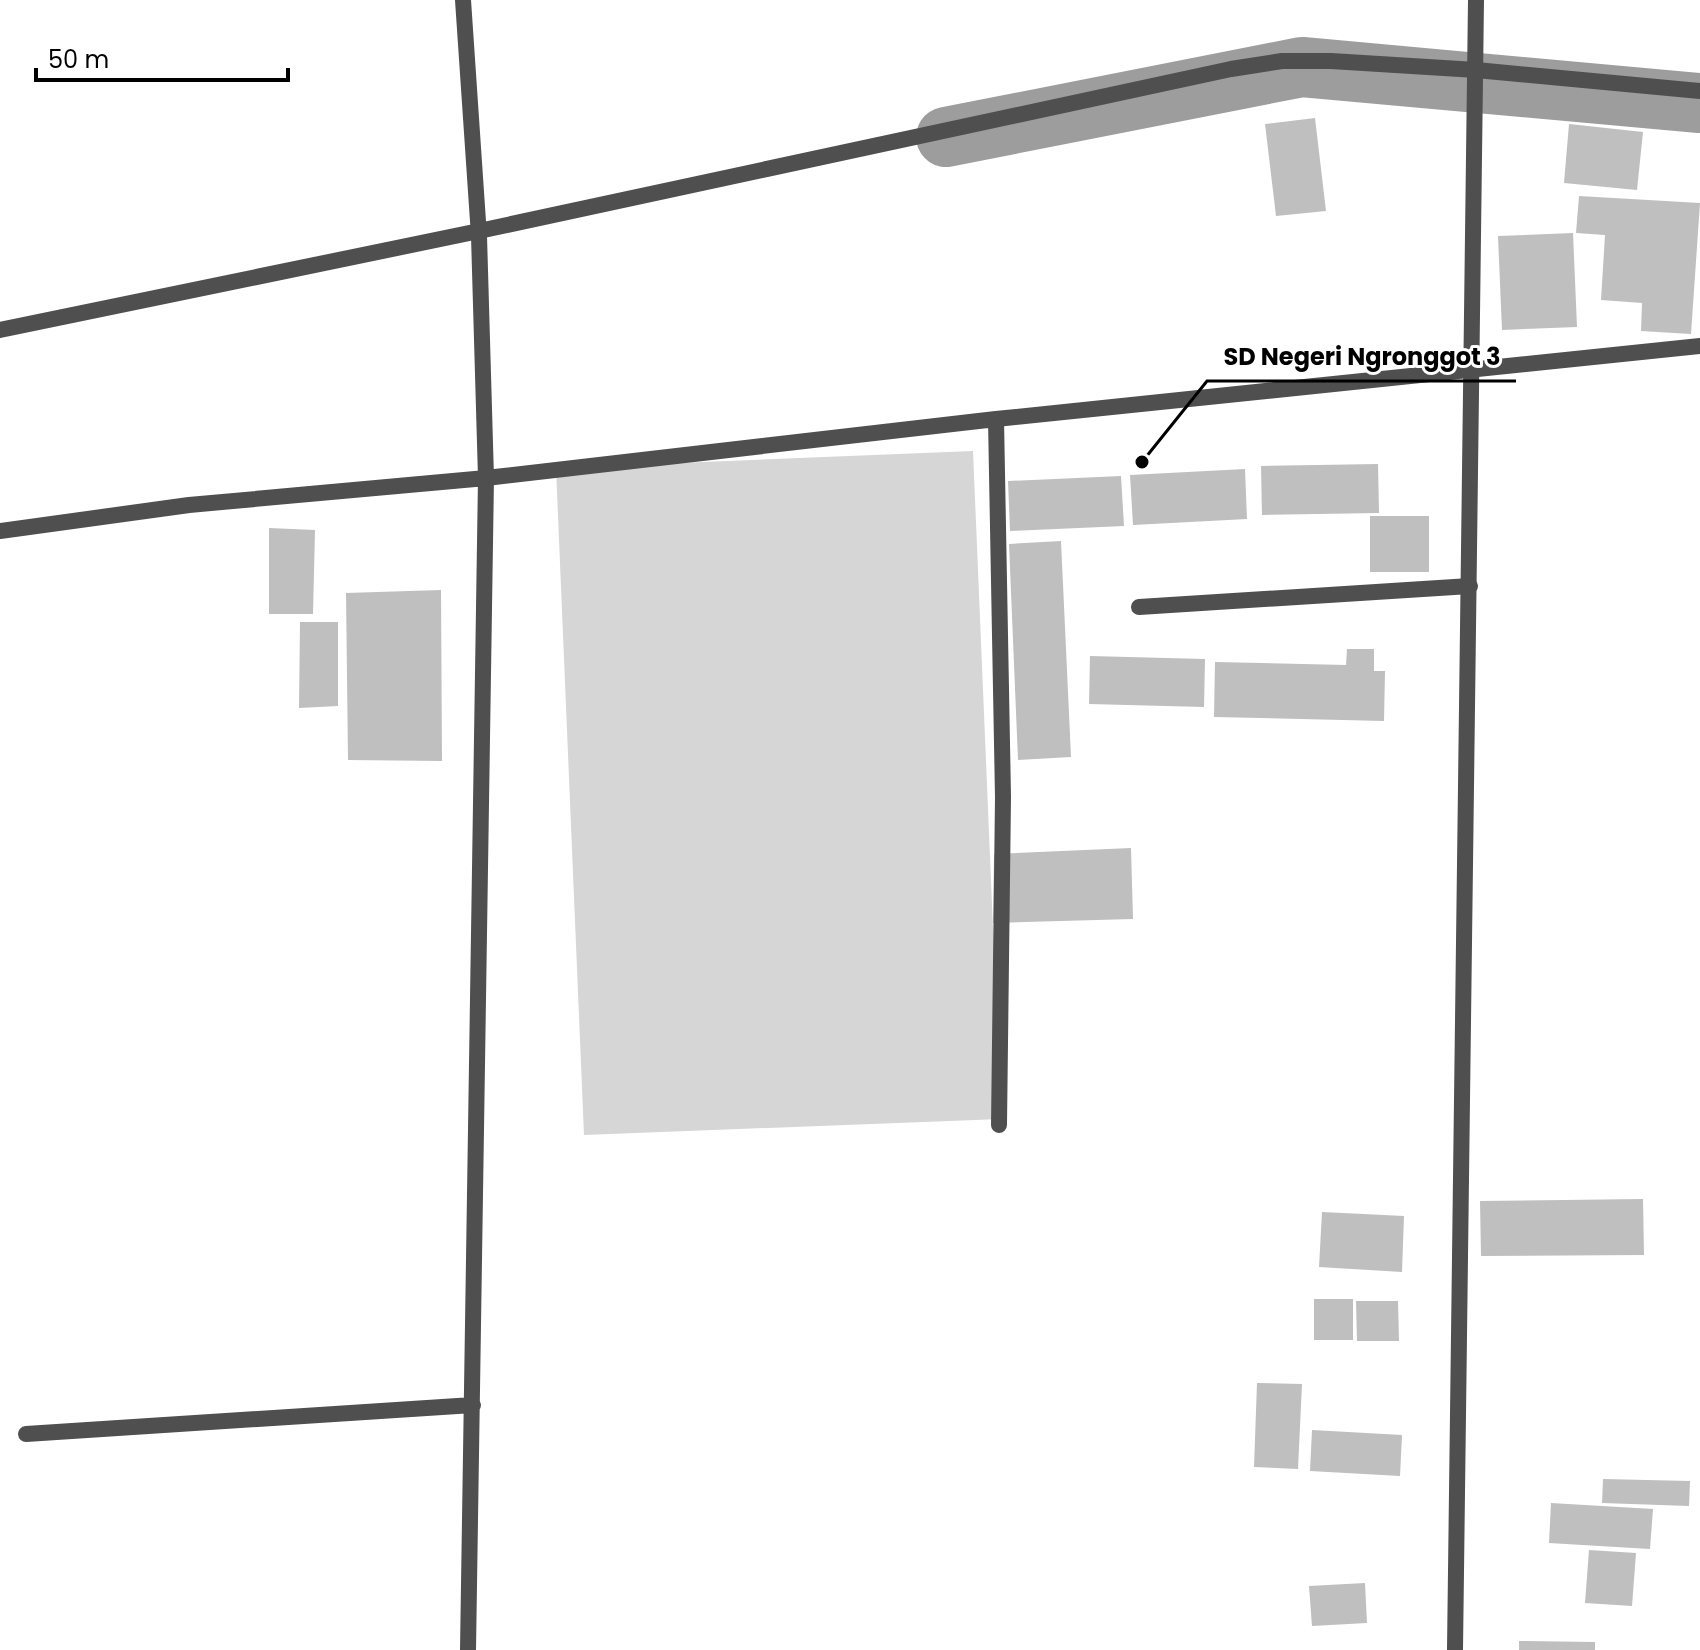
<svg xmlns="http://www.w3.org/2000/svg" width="1700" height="1650" font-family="Poppins,sans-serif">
	<rect width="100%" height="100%" fill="#fff"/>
	<path fill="#d6d6d6" d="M 973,451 L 1001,1119 L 584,1135 L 556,468 Z"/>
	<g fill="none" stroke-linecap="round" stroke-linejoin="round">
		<path stroke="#9d9d9d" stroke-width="60" d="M 946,137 L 1302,67 L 1700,103"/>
	</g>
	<path fill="#bfbfbf" d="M 1315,118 L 1326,211 L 1276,216 L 1265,124 Z
		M 1569,124 L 1643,132 L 1637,190 L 1564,183 Z
		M 1579,196 L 1700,203 L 1691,334 L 1641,331 L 1642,303 L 1601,300 L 1605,235 L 1576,233 Z
		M 1573,233 L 1577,327 L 1502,330 L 1498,236 Z
		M 1378,464 L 1379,513 L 1262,515 L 1261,466 Z
		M 1245,469 L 1247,519 L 1133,525 L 1130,475 Z
		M 1121,476 L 1124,526 L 1010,531 L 1008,481 Z
		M 1370,516 L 1429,516 L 1429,572 L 1370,572 Z
		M 269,528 L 315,530 L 313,614 L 269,614 Z
		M 1061,541 L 1071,757 L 1018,760 L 1009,544 Z
		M 441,590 L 442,761 L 348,760 L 346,593 Z
		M 300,622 L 338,622 L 338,706 L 299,708 Z
		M 1347,649 L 1374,649 L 1374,671 L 1385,671 L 1384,721 L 1214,717 L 1215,662 L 1346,665 Z
		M 1090,656 L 1205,659 L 1204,707 L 1089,704 Z
		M 1131,848 L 1133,919 L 993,923 L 994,854 Z
		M 1643,1199 L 1644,1255 L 1481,1256 L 1480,1201 Z
		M 1322,1212 L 1404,1216 L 1402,1272 L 1319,1267 Z
		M 1314,1299 L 1353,1299 L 1353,1340 L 1314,1340 Z
		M 1356,1301 L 1398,1301 L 1399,1341 L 1357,1341 Z
		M 1257,1383 L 1302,1384 L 1298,1469 L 1254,1467 Z
		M 1312,1430 L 1402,1435 L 1400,1476 L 1310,1471 Z
		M 1603,1479 L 1690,1481 L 1689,1506 L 1602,1503 Z
		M 1551,1503 L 1653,1509 L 1650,1549 L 1549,1543 Z
		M 1589,1550 L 1636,1553 L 1632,1606 L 1585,1603 Z
		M 1365,1583 L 1367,1623 L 1312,1626 L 1309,1586 Z
		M 1519,1641 L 1595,1642 L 1595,1650 L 1519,1650 Z"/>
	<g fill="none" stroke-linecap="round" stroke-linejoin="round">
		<path stroke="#4f4f4f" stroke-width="16" d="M 463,0 L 479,236 L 486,478 L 468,1650
			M 0,330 L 479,231 L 1231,69 L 1282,61 L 1331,61 L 1476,70 L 1700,91
			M 996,419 L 1003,797 L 999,1125
			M 0,531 L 189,505 L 486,478 L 996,419 L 1700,346
			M 1139,607 L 1470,586
			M 26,1434 L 473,1405"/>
		<path stroke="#4f4f4f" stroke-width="16" d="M 1455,1650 L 1476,0"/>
	</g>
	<path fill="none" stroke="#000" stroke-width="3" d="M1142 462L1207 381H1516"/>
	<circle fill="#000" stroke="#fff" stroke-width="3" cx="1142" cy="462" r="8"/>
	<g font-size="24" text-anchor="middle" font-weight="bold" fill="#000" stroke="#fff" stroke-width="6" stroke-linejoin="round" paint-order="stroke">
		<text x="1362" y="365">SD Negeri Ngronggot 3</text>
	</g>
	<path d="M36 68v12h252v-12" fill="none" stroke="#000000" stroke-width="4"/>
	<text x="48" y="68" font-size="24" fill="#000000" stroke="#ffffff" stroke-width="6" paint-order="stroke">50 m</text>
</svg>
